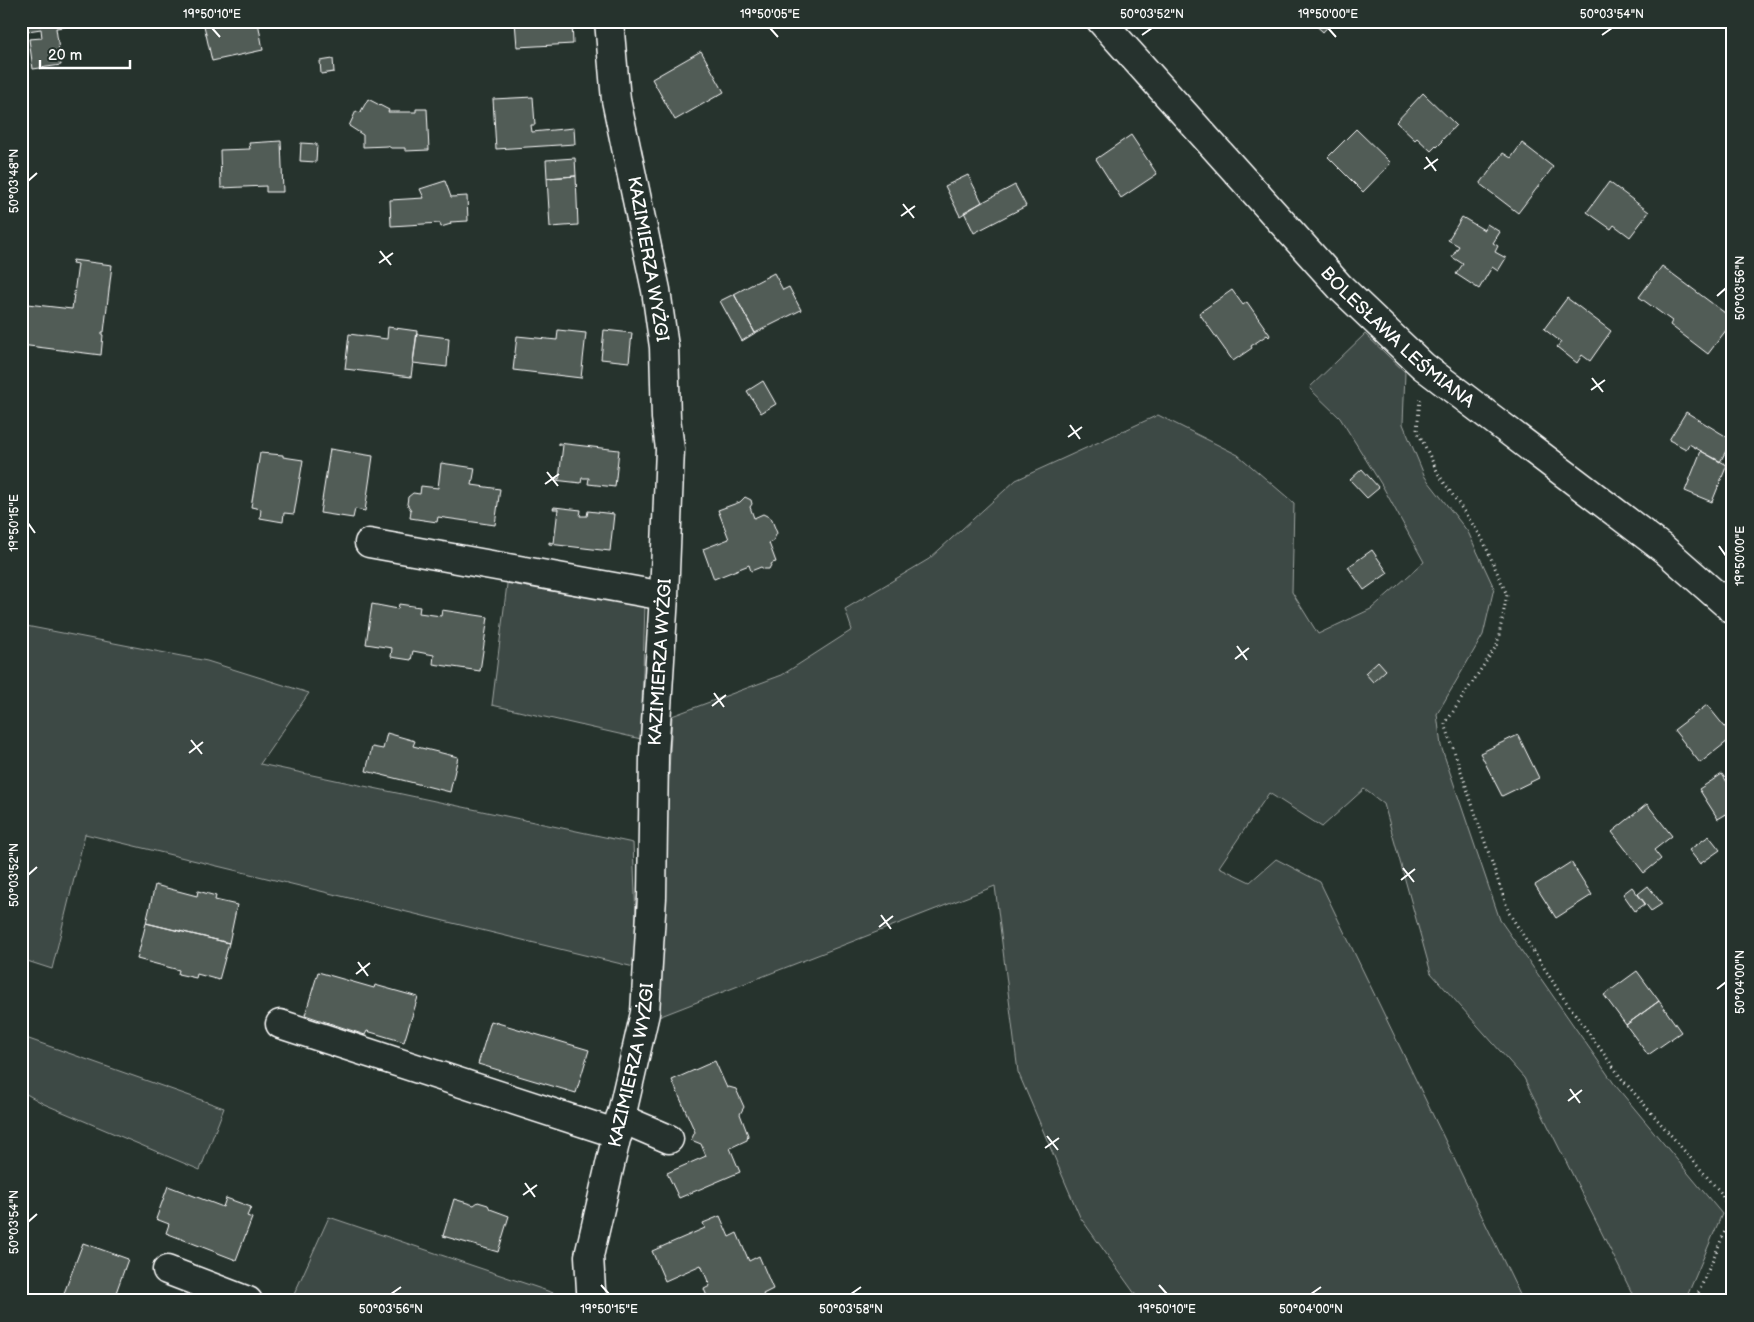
<svg xmlns="http://www.w3.org/2000/svg" width="1754" height="1322" font-family="'Balsamiq Sans',sans-serif">
	<rect width="100%" height="100%" fill="#26332d"/>
	<filter id="ink" filterUnits="userSpaceOnUse"><feTurbulence type="fractalNoise" baseFrequency=".02" numOctaves="2"/><feDisplacementMap in="SourceGraphic" scale="10" xChannelSelector="R" yChannelSelector="G"/><feConvolveMatrix kernelMatrix="1 2 1 2 8 2 1 2 1" color-interpolation-filters="sRGB"/></filter>
	<g filter="url(#ink)">
		<path fill="#3e4944" stroke="#9ea4a2" d="M 1365,334 L 1405,372 L 1403,424 L 1425,477 L 1468,532 L 1494,588 L 1483,635 L 1437,714 L 1441,746 L 1500,920 L 1615,1085 L 1722,1214 L 1685,1301 L 1636,1301 L 1524,1078 L 1431,973 L 1384,804 L 1364,789 L 1322,827 L 1269,793 L 1219,867 L 1250,882 L 1276,859 L 1320,882 L 1523,1301 L 1140,1301 L 1080,1217 L 1018,1072 L 995,886 L 656,1018 L 672,716 L 782,675 L 852,630 L 845,609 L 929,559 L 1016,480 L 1158,415 L 1238,455 L 1294,503 L 1292,592 L 1318,634 L 1371,609 L 1424,562 L 1383,487 L 1340,418 L 1309,388 Z
			M 508,576 L 645,604 L 641,739 L 492,705 Z
			M 21,625 L 207,661 L 309,693 L 260,764 L 633,843 L 638,968 L 85,834 L 52,969 L 21,959 Z
			M 26,1038 L 224,1108 L 200,1170 L 44,1104 L 21,1091 L 21,1040 Z
			M 329,1217 L 577,1301 L 291,1301 Z"/>
		<path fill="#515c57" stroke="#fff" d="M 21,21 L 69,21 L 70,26 L 56,28 L 61,65 L 33,69 L 29,39 L 42,38 L 41,29 L 21,32 Z
			M 203,21 L 244,21 L 245,24 L 258,22 L 263,50 L 212,61 Z
			M 515,21 L 572,21 L 573,44 L 517,47 Z
			M 1311,21 L 1333,21 L 1323,32 Z
			M 701,51 L 724,92 L 675,120 L 652,79 Z
			M 333,59 L 334,72 L 321,74 L 320,61 Z
			M 1423,93 L 1456,125 L 1441,141 L 1442,142 L 1437,147 L 1436,146 L 1431,151 L 1417,138 L 1415,140 L 1396,122 Z
			M 533,97 L 535,125 L 531,125 L 532,132 L 574,128 L 575,144 L 496,149 L 493,99 Z
			M 368,99 L 389,110 L 388,112 L 416,112 L 416,109 L 427,109 L 429,150 L 405,151 L 405,148 L 391,148 L 388,146 L 363,147 L 363,135 L 349,126 L 356,111 L 360,113 Z
			M 1356,129 L 1391,163 L 1363,192 L 1328,157 Z
			M 1131,135 L 1157,174 L 1121,198 L 1096,159 Z
			M 281,141 L 283,192 L 266,192 L 266,186 L 221,188 L 220,150 L 250,149 L 249,143 Z
			M 301,143 L 317,144 L 316,162 L 300,161 Z
			M 1522,143 L 1553,167 L 1518,213 L 1480,184 L 1503,153 L 1511,158 Z
			M 575,158 L 576,176 L 547,178 L 546,160 Z
			M 968,175 L 982,202 L 960,216 L 945,186 Z
			M 576,176 L 578,225 L 550,227 L 547,178 Z
			M 445,181 L 451,197 L 467,196 L 468,221 L 450,222 L 451,224 L 441,227 L 440,223 L 391,226 L 390,200 L 424,198 L 420,189 Z
			M 1609,182 L 1649,212 L 1630,237 L 1614,225 L 1611,229 L 1587,212 Z
			M 1015,185 L 1026,206 L 974,233 L 964,212 Z
			M 1462,217 L 1484,230 L 1487,224 L 1500,232 L 1493,243 L 1498,246 L 1495,252 L 1506,258 L 1498,271 L 1492,267 L 1479,289 L 1456,274 L 1463,264 L 1452,257 L 1459,246 L 1448,240 Z
			M 73,260 L 112,265 L 104,332 L 102,332 L 102,335 L 103,335 L 101,355 L 21,345 L 27,304 L 72,309 L 78,264 L 72,263 Z
			M 1662,266 L 1733,319 L 1733,321 L 1708,354 L 1670,325 L 1672,321 L 1639,297 Z
			M 774,273 L 783,290 L 789,287 L 801,310 L 755,333 L 734,294 Z
			M 1232,290 L 1243,305 L 1247,302 L 1270,335 L 1269,337 L 1267,335 L 1251,346 L 1252,348 L 1233,361 L 1199,313 Z
			M 734,294 L 755,333 L 742,341 L 720,301 Z
			M 1567,298 L 1611,331 L 1590,361 L 1582,355 L 1577,363 L 1557,347 L 1561,342 L 1544,329 Z
			M 388,327 L 417,331 L 411,377 L 345,369 L 349,334 L 387,339 Z
			M 558,330 L 586,333 L 581,378 L 513,370 L 517,336 L 557,340 Z
			M 604,330 L 632,333 L 629,362 L 601,359 Z
			M 417,334 L 449,338 L 447,367 L 413,363 Z
			M 763,381 L 776,404 L 761,413 L 747,391 Z
			M 1686,412 L 1732,440 L 1720,462 L 1689,444 L 1686,449 L 1669,440 Z
			M 558,443 L 619,450 L 615,487 L 588,484 L 589,478 L 582,478 L 581,483 L 554,480 L 554,478 L 559,479 L 563,445 L 558,445 Z
			M 330,449 L 373,456 L 365,511 L 355,509 L 353,518 L 320,513 Z
			M 1701,451 L 1727,465 L 1712,502 L 1685,491 Z
			M 260,453 L 283,455 L 283,457 L 303,460 L 294,514 L 284,513 L 283,522 L 260,518 L 261,509 L 251,507 Z
			M 441,463 L 475,468 L 472,485 L 500,489 L 495,525 L 438,517 L 437,522 L 410,518 L 411,510 L 407,504 L 408,497 L 413,493 L 420,494 L 421,486 L 438,488 Z
			M 1362,469 L 1379,488 L 1367,498 L 1350,480 Z
			M 745,497 L 751,500 L 752,504 L 750,507 L 754,518 L 763,514 L 771,518 L 777,533 L 773,541 L 769,543 L 776,562 L 772,563 L 769,569 L 764,569 L 761,567 L 751,571 L 749,565 L 714,579 L 703,549 L 729,539 L 718,510 L 740,502 Z
			M 554,507 L 581,510 L 580,516 L 587,516 L 588,511 L 614,514 L 610,551 L 549,544 L 549,542 L 554,543 L 558,509 L 553,509 Z
			M 1372,550 L 1388,573 L 1364,590 L 1348,567 Z
			M 372,604 L 398,609 L 399,604 L 420,607 L 419,613 L 441,616 L 442,610 L 488,617 L 480,671 L 433,664 L 434,655 L 413,651 L 411,660 L 391,657 L 392,648 L 366,644 Z
			M 1378,661 L 1386,670 L 1373,682 L 1365,673 Z
			M 1707,705 L 1733,737 L 1700,763 L 1674,730 Z
			M 387,733 L 415,741 L 413,746 L 458,757 L 450,792 L 366,771 L 372,747 L 383,749 Z
			M 1518,735 L 1539,778 L 1502,796 L 1480,753 Z
			M 1722,774 L 1733,791 L 1733,810 L 1718,819 L 1699,789 Z
			M 1647,804 L 1672,836 L 1654,850 L 1661,859 L 1644,873 L 1612,832 Z
			M 1709,836 L 1720,850 L 1700,864 L 1689,850 Z
			M 1571,862 L 1592,895 L 1556,918 L 1535,885 Z
			M 155,885 L 197,896 L 198,891 L 216,896 L 215,900 L 237,905 L 229,943 L 146,923 Z
			M 1648,886 L 1662,904 L 1651,911 L 1638,894 Z
			M 1632,887 L 1645,904 L 1635,911 L 1623,894 Z
			M 146,923 L 229,943 L 219,980 L 197,974 L 196,978 L 178,974 L 179,970 L 137,959 Z
			M 1637,971 L 1659,1001 L 1626,1025 L 1604,995 Z
			M 318,972 L 374,988 L 375,985 L 418,997 L 404,1042 L 367,1031 L 365,1035 L 305,1015 Z
			M 1659,1001 L 1681,1032 L 1648,1055 L 1626,1025 Z
			M 491,1021 L 589,1050 L 576,1093 L 478,1064 Z
			M 715,1061 L 727,1088 L 729,1087 L 736,1089 L 744,1107 L 740,1114 L 748,1135 L 747,1140 L 730,1148 L 740,1172 L 679,1198 L 667,1173 L 706,1156 L 701,1144 L 691,1140 L 695,1132 L 672,1080 Z
			M 168,1186 L 223,1207 L 226,1198 L 251,1207 L 247,1216 L 252,1218 L 236,1260 L 166,1233 L 169,1224 L 156,1219 Z
			M 454,1199 L 474,1205 L 478,1202 L 488,1205 L 490,1209 L 509,1216 L 498,1252 L 443,1236 Z
			M 720,1216 L 729,1237 L 737,1233 L 749,1261 L 759,1256 L 773,1289 L 763,1294 L 766,1301 L 709,1301 L 704,1289 L 710,1286 L 701,1265 L 665,1281 L 652,1251 L 705,1228 L 703,1223 Z
			M 83,1243 L 128,1259 L 113,1301 L 61,1301 Z"/>
		<g fill="none" stroke-linecap="round" stroke-linejoin="round">
			<defs>
				<g id="minor">
					<path id="s1" d="M 1101,21 L 1340,287 L 1423,366 L 1665,550 L 1733,610"/>
					<path d="M 369,543 L 664,596"/>
					<path d="M 280,1024 L 618,1134"/>
					<path d="M 620,1118 L 669,1139"/>
					<path d="M 167,1270 L 248,1301"/>
					<path id="s2" d="M 593,1301 L 591,1290 L 589,1256 L 645,1013 L 652,897 L 654,755 L 664,596 L 670,449 L 666,418 L 664,347 L 656,290 L 616,100 L 609,21"/>
				</g>
			</defs>
			<use href="#minor" stroke="#fff" stroke-width="31"/>
			<path stroke="#fff" stroke-width="3" stroke-dasharray="1 4" stroke-linecap="butt" d="M 1420,399 L 1417,430 L 1439,475 L 1482,538 L 1507,595 L 1497,645 L 1445,724 L 1509,913 L 1560,993 L 1622,1079 L 1721,1193 L 1732,1215 L 1695,1301"/>
			<use href="#minor" stroke="#26332d" stroke-width="28"/>
		</g>
	</g>
	<path fill="none" stroke="#fff" stroke-width="2" d="M 212,28 L 220,37M 770,28 L 778,37M 1328,28 L 1336,37M 1142,35 L 1152,28M 1602,35 L 1612,28M 1426,157 L 1436,171M 1424,169 L 1438,159M 28,181 L 37,173M 903,204 L 914,218M 901,216 L 915,206M 380,251 L 391,265M 379,263 L 393,253M 1717,296 L 1726,288M 1592,378 L 1603,392M 1591,390 L 1605,380M 1070,425 L 1080,439M 1068,437 L 1082,427M 547,472 L 558,486M 545,484 L 559,474M 28,523 L 35,533M 1719,546 L 1726,556M 1237,646 L 1247,660M 1235,659 L 1249,648M 714,693 L 724,707M 712,706 L 726,695M 191,740 L 202,754M 189,753 L 203,742M 1403,868 L 1414,882M 28,875 L 37,867M 1401,880 L 1415,869M 881,915 L 891,929M 879,927 L 893,916M 358,962 L 368,976M 356,974 L 370,963M 1717,989 L 1726,982M 1570,1089 L 1580,1103M 1568,1101 L 1582,1090M 1047,1136 L 1058,1150M 1045,1148 L 1059,1138M 525,1183 L 535,1197M 523,1195 L 537,1185M 28,1222 L 37,1214M 601,1285 L 609,1294M 1159,1285 L 1167,1294M 391,1294 L 401,1287M 851,1294 L 861,1287M 1311,1294 L 1321,1287"/>
	<g text-anchor="middle" dominant-baseline="central" stroke-width="5" stroke-linejoin="round" paint-order="stroke">
		<g font-size="18" fill="#fff" stroke="#26332d">
			<text transform="translate(648 259) rotate(80)">KAZIMIERZA WYŻGI</text>
			<text stroke="none"><textPath href="#s1" startOffset="434">BOLESŁAWA LEŚMIANA</textPath></text>
			<text stroke="none"><textPath href="#s2" startOffset="646">KAZIMIERZA WYŻGI</textPath></text>
			<text stroke="none"><textPath href="#s2" startOffset="241">KAZIMIERZA WYŻGI</textPath></text>
		</g>
	</g>
	<rect width="1754" height="1322" fill="none" stroke="#26332d" stroke-width="55"/>
	<path d="M40 60v8h90v-8" fill="none" stroke="#ffffff" stroke-width="2.5"/>
	<text x="48" y="60" font-size="15" fill="#ffffff" stroke="#26332d" stroke-width="4" paint-order="stroke">20 m</text>
	<rect x="28" y="28" width="1698" height="1266" fill="none" stroke="#fff" stroke-width="2"/>
	<g font-size="12" text-anchor="middle" fill="#fff">
		<text x="212" y="18">19°50'10"E</text>
		<text x="770" y="18">19°50'05"E</text>
		<text x="1152" y="18">50°03'52"N</text>
		<text x="1328" y="18">19°50'00"E</text>
		<text x="1612" y="18">50°03'54"N</text>
		<text transform="translate(14 181) rotate(-90)" y="4">50°03'48"N</text>
		<text transform="translate(1740 288) rotate(-90)" y="4">50°03'56"N</text>
		<text transform="translate(14 523) rotate(-90)" y="4">19°50'15"E</text>
		<text transform="translate(1740 556) rotate(-90)" y="4">19°50'00"E</text>
		<text transform="translate(14 875) rotate(-90)" y="4">50°03'52"N</text>
		<text transform="translate(1740 982) rotate(-90)" y="4">50°04'00"N</text>
		<text transform="translate(14 1222) rotate(-90)" y="4">50°03'54"N</text>
		<text x="391" y="1313">50°03'56"N</text>
		<text x="609" y="1313">19°50'15"E</text>
		<text x="851" y="1313">50°03'58"N</text>
		<text x="1167" y="1313">19°50'10"E</text>
		<text x="1311" y="1313">50°04'00"N</text>
	</g>
</svg>
